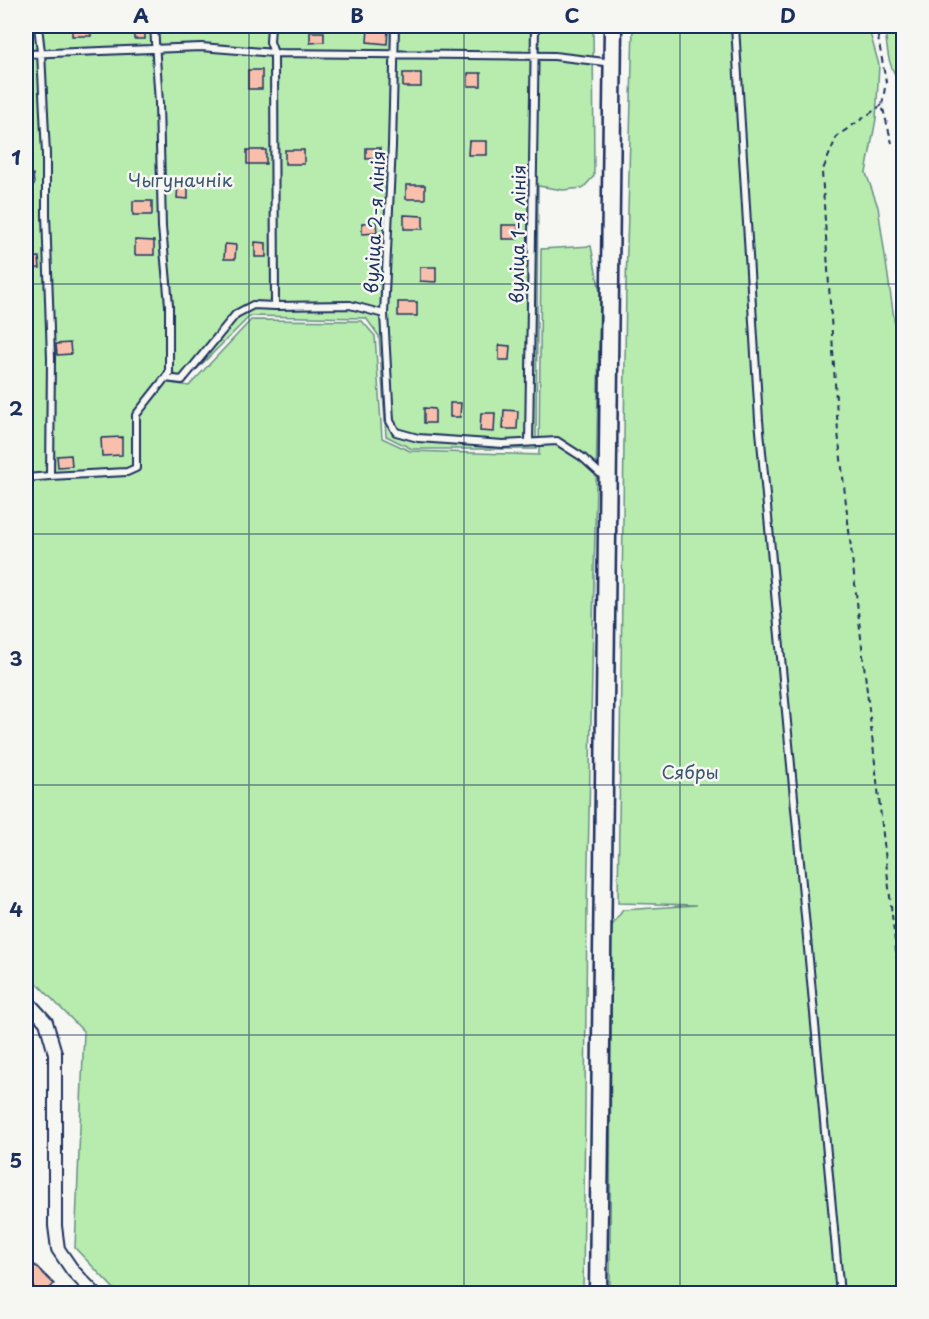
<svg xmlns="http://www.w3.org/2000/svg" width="929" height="1319" font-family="'Playpen Sans',sans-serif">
	<rect width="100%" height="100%" fill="#f6f6f2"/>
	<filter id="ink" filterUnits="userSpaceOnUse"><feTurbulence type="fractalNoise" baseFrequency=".0167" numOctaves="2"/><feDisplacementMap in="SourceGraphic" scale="12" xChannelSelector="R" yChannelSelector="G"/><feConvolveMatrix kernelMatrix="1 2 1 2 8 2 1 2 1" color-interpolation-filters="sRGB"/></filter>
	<g filter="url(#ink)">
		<path fill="#b7ecae" stroke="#698e86" stroke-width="1.5" d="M 26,26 L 593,26 L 594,176 L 583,188 L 563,190 L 538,186 L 536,449 L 412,449 L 386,436 L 379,336 L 366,318 L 250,316 L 188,378 L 163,375 L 145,408 L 164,382 L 189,386 L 251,320 L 362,321 L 375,336 L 382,438 L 410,451 L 539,455 L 541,249 L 591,246 L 600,292 L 587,909 L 583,1293 L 118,1293 L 75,1248 L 84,1032 L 26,972 Z
			M 633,26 L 868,26 L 879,65 L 876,119 L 866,173 L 878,207 L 904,388 L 903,1293 L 610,1294 L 611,927 L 623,910 L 697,905 L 618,903 L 626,285 Z
			M 885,26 L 903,27 L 903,85 C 887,69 887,48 885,26 Z"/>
		<path fill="#f8c0ac" stroke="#1b2f5e" stroke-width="1.5" d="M 72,26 L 91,26 L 91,36 L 72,36 Z
			M 134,26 L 145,26 L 145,39 L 134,39 Z
			M 368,27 L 388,29 L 387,44 L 367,42 Z
			M 310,32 L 324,32 L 324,42 L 310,43 Z
			M 248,70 L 262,70 L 262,89 L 248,89 Z
			M 403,73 L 421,73 L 421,87 L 403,87 Z
			M 468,73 L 481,73 L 481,86 L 468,86 Z
			M 26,106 L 29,106 L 30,118 L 26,118 Z
			M 469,141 L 487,141 L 487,155 L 468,155 Z
			M 366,148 L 380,148 L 380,158 L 366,159 Z
			M 247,150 L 266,150 L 266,164 L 247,164 Z
			M 285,150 L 304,150 L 304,164 L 285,164 Z
			M 33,174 L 34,185 L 26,186 L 26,175 Z
			M 178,184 L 188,185 L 188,199 L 177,198 Z
			M 406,185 L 425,185 L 425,199 L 406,199 Z
			M 133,201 L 152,201 L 152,215 L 133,215 Z
			M 404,215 L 423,216 L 423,229 L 404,229 Z
			M 376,222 L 377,233 L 362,234 L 362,223 Z
			M 502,225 L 518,225 L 518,239 L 502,239 Z
			M 135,240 L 154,241 L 154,255 L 135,255 Z
			M 255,242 L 266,243 L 266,257 L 255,257 Z
			M 225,244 L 236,245 L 235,259 L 224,259 Z
			M 39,257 L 40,268 L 26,269 L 26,258 Z
			M 420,267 L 436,267 L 436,282 L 420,281 Z
			M 398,302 L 417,302 L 417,316 L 398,316 Z
			M 70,343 L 71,354 L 57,355 L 56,344 Z
			M 499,345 L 510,346 L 509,360 L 499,360 Z
			M 450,403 L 461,403 L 460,417 L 450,417 Z
			M 424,408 L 435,409 L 435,423 L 424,423 Z
			M 504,410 L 518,411 L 517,429 L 503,429 Z
			M 481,413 L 495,413 L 494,432 L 480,431 Z
			M 122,437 L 122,455 L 102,456 L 101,438 Z
			M 71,455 L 72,466 L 58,467 L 57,456 Z
			M 26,1087 L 30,1087 L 29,1110 L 32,1110 L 31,1123 L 26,1123 Z
			M 26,1138 L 32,1139 L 30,1168 L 26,1168 Z
			M 35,1265 L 54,1284 L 44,1294 L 40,1294 L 26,1279 L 26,1274 Z"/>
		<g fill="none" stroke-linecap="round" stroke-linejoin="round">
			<defs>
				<path id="service" d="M 271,26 L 270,42 L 274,53 L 275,306
					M 395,26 L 392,146 L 384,314 L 390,421 L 396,432 L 418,438 L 503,444 L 557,441 L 582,457 L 604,477
					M 735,26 L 759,420 L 840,1294
					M 26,54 L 201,47 L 274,53 L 554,56 L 613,63
					M 165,378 L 182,380 L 236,314 L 253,305 L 275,306 L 350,305 L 384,314
					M 529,442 L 535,26
					M 50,476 L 127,472 L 136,468 L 136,415 L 169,373 L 169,305 L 162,227 L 159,103 L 154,26
					M 26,478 L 50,476 L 51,358 L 46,214 L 46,154 L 41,52 L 38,26"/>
				<path id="minor" d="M 26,1000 L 46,1022 L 55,1053 L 55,1226 L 58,1249 L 73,1271 L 95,1294"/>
				<path id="secondary" d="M 598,1294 L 613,26"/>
			</defs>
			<use href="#service" stroke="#1b2f5e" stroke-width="10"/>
			<use href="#minor" stroke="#1b2f5e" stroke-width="16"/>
			<use href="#secondary" stroke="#1b2f5e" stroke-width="21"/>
			<path stroke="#1b2f5e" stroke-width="2" stroke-dasharray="6 4.5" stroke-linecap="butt" d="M 876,26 L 886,82 L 882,105 L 892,143
				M 882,105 L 837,136 L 822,172 L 838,432 L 904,1022"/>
			<use href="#service" stroke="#f6f6f2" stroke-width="6"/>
			<use href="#minor" stroke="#f6f6f2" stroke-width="12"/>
			<use href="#secondary" stroke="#f6f6f2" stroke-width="16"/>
		</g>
	</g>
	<path fill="none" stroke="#1b2f5e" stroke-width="1.5" stroke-opacity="0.55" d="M 249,26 L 249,1294M 464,26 L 464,1294M 680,26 L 680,1294M 26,284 L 904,284M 26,534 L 904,534M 26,785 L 904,785M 26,1035 L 904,1035"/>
	<g text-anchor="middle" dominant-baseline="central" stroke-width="5" stroke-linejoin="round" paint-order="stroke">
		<g font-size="18" fill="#3a556e" stroke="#f6f6f2">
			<text x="180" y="179">Чыгуначнік</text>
			<text x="690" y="771">Сябры</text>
		</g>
		<g font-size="18" fill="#1b2f5e" stroke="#f6f6f2">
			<text transform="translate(374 222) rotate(-87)">вуліца 2-я лінія</text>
			<text transform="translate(517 234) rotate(-89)">вуліца 1-я лінія</text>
		</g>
	</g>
	<rect width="929" height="1319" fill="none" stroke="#f6f6f2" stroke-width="66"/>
	<rect x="33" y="33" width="863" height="1253" fill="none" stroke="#1b2f5e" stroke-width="2"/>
	<g font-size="20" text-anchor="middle" font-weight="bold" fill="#1b2f5e">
		<text x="141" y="23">A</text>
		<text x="357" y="23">B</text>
		<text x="572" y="23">C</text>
		<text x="788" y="23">D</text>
		<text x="16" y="165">1</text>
		<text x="16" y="416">2</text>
		<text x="16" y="666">3</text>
		<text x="16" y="917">4</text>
		<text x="16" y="1168">5</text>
	</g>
</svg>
